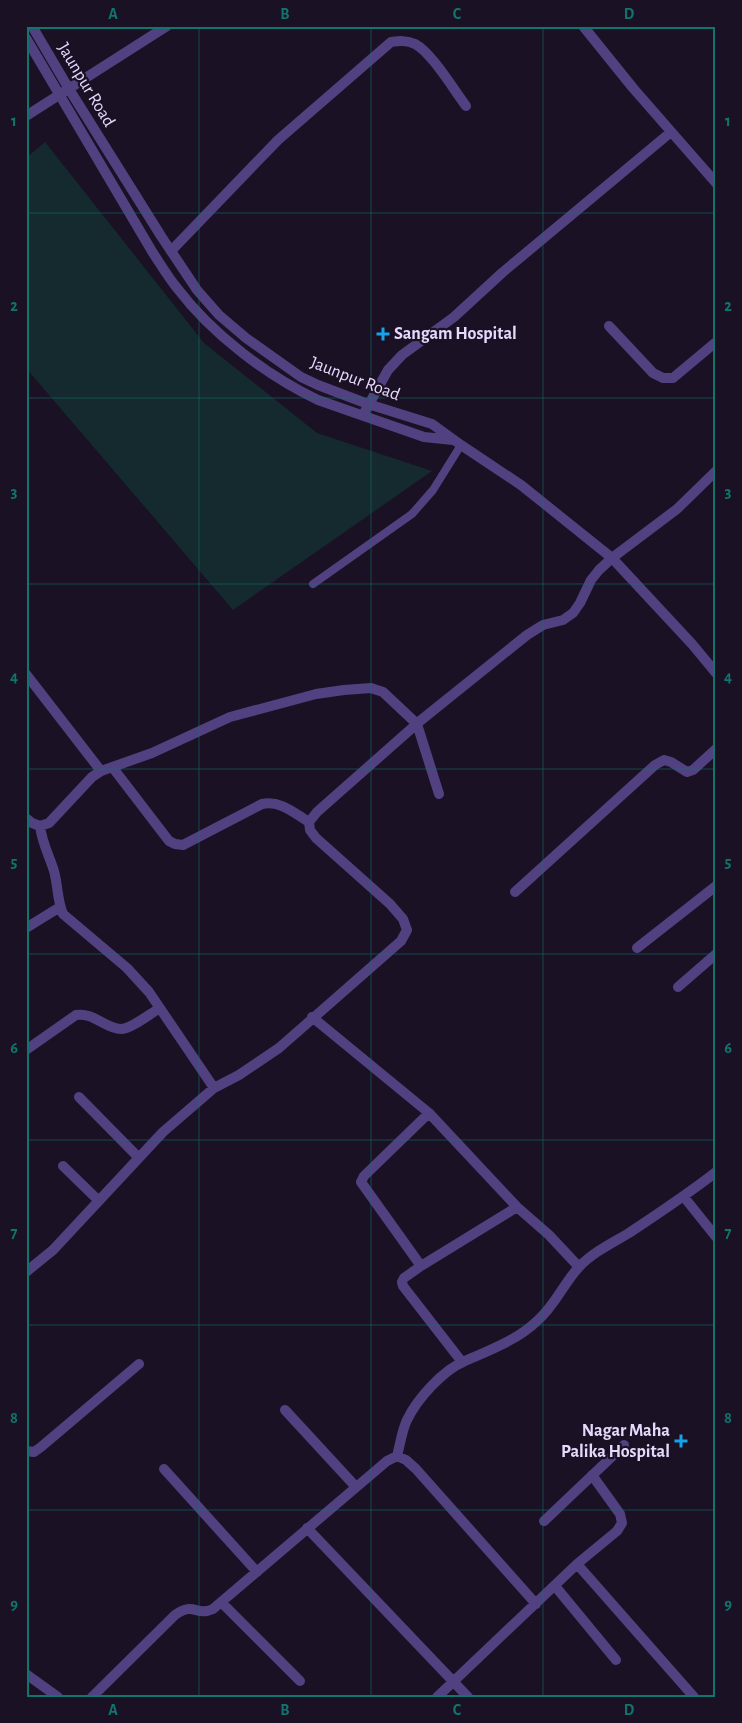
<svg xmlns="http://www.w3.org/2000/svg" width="742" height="1723" font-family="'Alegreya Sans',sans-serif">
	<rect width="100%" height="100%" fill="#1a1125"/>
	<path fill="#152a2f" d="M 45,142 L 204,343 L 317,433 L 432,471 L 233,610 L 26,368 L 26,158 Z"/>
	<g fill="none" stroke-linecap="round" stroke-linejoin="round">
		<path stroke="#524180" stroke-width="8" d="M 313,584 L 412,514 L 433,490 L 461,445"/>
		<path stroke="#524180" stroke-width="10" d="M 583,26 L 633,88 L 716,183
			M 26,116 L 167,26
			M 171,251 L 278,140 L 391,42 C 399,41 407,40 415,44 C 431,52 454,90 466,106
			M 609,326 L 653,373 L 663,378 L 673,378 L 716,342
			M 363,415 L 388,370 L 402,355 L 454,317 L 503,272 L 671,132
			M 26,674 L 101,771
			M 113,768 L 169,841 L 175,844 L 183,845 L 262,804 C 280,800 294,813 309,822
			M 26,818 L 32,823 L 40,826 L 49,823 L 92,777 L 101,771 L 152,753 L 230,717 L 316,694 L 344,690 L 371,688 L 383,692 L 417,724 L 439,794
			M 40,826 C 42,843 49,855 54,871 C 58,885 57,900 63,914 L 127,968 L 149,992 L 214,1088
			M 515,892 L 655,765 L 664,760 L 671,762 L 687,772 L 693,770 L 716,749
			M 26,928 L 60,907
			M 637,948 L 716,886
			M 678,987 L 716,954
			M 312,1017 L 429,1113 L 364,1176 L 361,1182 L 421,1266
			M 26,1050 L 76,1015 C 94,1012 105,1029 121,1029 C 131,1029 151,1013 160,1008
			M 79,1097 L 139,1158
			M 429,1113 L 517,1207 L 549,1235 L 579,1267
			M 63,1166 L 99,1201
			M 684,1197 L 716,1237
			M 26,1272 L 53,1250 L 163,1132 L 214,1088 L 239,1075 L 279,1048 L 401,941 L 407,930 L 403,919 L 390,904 L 316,838 L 310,830 L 309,822 L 317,812 L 420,721 L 527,635 L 543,625 L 563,620 L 573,613 L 580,603 L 591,580 L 599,570 L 612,558 L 677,509 L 716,471
			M 462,1362 L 403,1286 L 402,1282 L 404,1278 L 421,1266 L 517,1207
			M 285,1410 L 356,1487
			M 26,1451 L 34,1452 L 41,1447 L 139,1364
			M 397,1456 C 400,1445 402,1430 407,1420 C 417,1399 443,1370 465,1361 C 490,1350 517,1340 537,1321 C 555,1306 563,1284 579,1267 C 592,1253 612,1243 629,1233 C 659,1213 688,1194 716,1172
			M 164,1469 L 257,1572
			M 544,1521 L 624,1445
			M 307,1528 L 468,1697
			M 577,1564 L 694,1697
			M 555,1586 L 616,1660
			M 221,1602 L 300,1681
			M 26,1674 L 58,1697
			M 92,1697 L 175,1615 C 195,1601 195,1617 213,1609 L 387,1461 L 397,1456 L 406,1460 L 416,1469 L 536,1604
			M 437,1697 L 577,1564 L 617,1531 L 622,1523 L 620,1514 L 592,1475"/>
		<path stroke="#524180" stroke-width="10" d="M 32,26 L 69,89 L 161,236 L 197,290 L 219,315 L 246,338 L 301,377 L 318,385 L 368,404 L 432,424 L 461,445 L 521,485 L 612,558 L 692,644 L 716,673
			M 26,38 L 153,253 C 161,265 168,277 177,288 C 212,334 266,375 318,400 L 424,437 L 453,440"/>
	</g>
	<path fill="none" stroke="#0f766e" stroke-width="1" stroke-opacity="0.55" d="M 199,26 L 199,1697M 371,26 L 371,1697M 543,26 L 543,1697M 26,213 L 716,213M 26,398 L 716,398M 26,584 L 716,584M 26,769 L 716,769M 26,954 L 716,954M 26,1140 L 716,1140M 26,1325 L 716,1325M 26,1510 L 716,1510"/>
	<g fill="#16a3eb" stroke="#1a1125" stroke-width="2">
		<path d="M380.5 326.5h5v5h5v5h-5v5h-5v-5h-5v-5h5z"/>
		<path d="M678.5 1433.5h5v5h5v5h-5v5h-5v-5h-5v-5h5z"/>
	</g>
	<g text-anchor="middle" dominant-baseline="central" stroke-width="4.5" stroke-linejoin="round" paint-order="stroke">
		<g font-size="18" fill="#e5d9fc" stroke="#1a1125">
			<text transform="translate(86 85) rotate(59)">Jaunpur Road</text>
			<text transform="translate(355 379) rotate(21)">Jaunpur Road</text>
		</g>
		<g font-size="18" font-weight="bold" fill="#e5d9fc" stroke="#1a1125" text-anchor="start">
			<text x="394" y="334">Sangam Hospital</text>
			<text x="670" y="1431" text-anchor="end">Nagar Maha<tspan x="670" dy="21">Palika Hospital</tspan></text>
		</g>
	</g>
	<rect width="742" height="1723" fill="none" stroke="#1a1125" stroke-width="55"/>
	<rect x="28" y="28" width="686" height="1668" fill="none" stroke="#0f766e" stroke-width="2"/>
	<g font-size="16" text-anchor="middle" font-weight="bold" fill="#0f766e">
		<text x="113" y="19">A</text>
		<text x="285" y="19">B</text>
		<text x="457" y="19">C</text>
		<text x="629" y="19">D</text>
		<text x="14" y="126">1</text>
		<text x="728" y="126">1</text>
		<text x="14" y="311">2</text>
		<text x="728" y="311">2</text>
		<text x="14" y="497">3</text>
		<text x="728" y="497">3</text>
		<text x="14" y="682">4</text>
		<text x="728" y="682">4</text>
		<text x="14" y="867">5</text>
		<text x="728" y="867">5</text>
		<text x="14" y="1053">6</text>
		<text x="728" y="1053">6</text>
		<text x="14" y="1238">7</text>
		<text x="728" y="1238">7</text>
		<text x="14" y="1423">8</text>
		<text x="728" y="1423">8</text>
		<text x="14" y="1609">9</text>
		<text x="728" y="1609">9</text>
		<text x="113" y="1715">A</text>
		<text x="285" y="1715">B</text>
		<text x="457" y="1715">C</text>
		<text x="629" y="1715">D</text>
	</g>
</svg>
